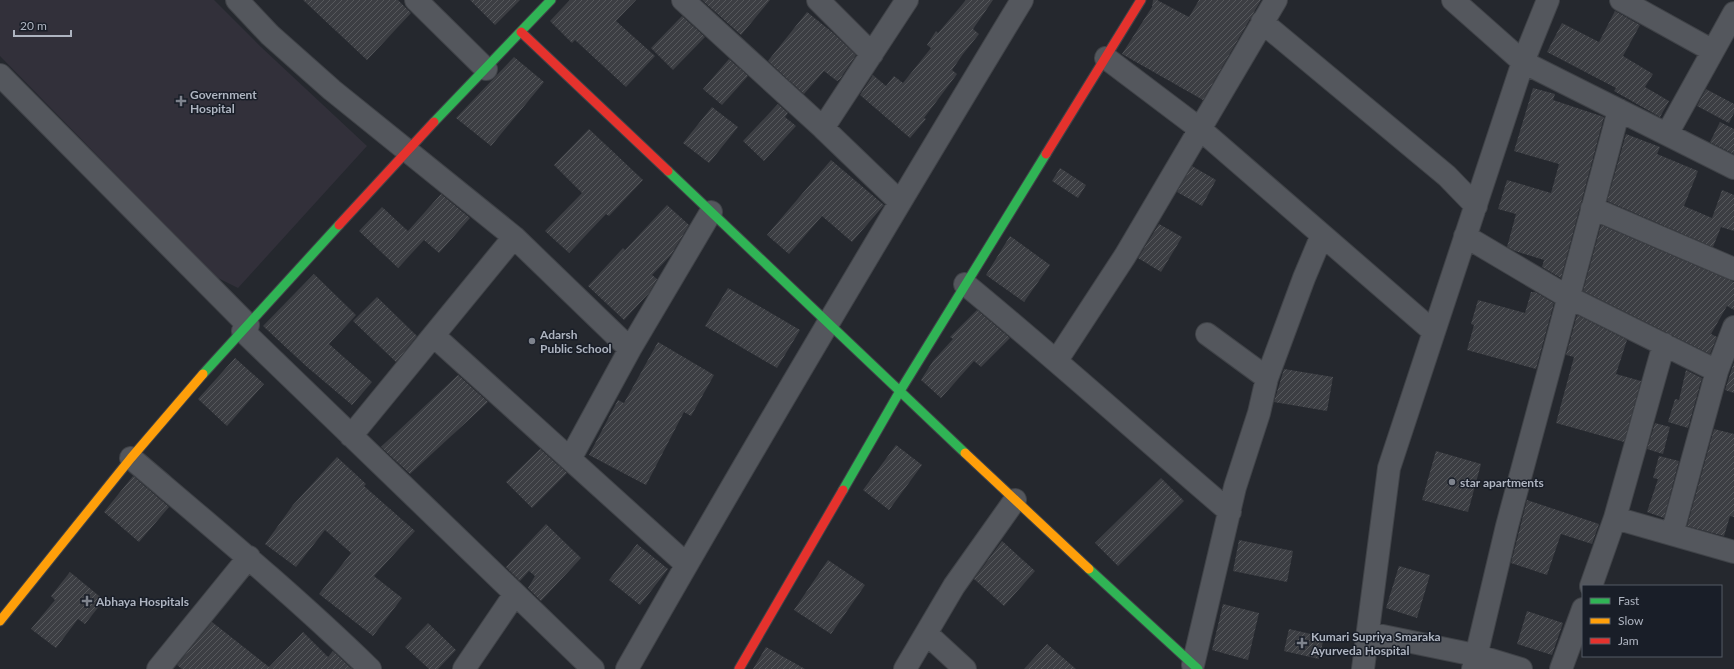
<svg xmlns="http://www.w3.org/2000/svg" width="1734" height="669" font-family="Lato,sans-serif">
	<defs>
		<pattern id="building-hatch" width="6" height="6" patternUnits="userSpaceOnUse"><rect width="6" height="6" fill="#3c3e43"/><path d="M-1 1l2-2M0 6l6-6M5 7l2-2" fill="none" stroke="#56585c"/></pattern>
	</defs>
	<rect width="100%" height="100%" fill="#25282e"/>
	<path fill="#32303a" d="M 0,0 L 214,0 L 261,47 L 367,146 L 238,288 L 216,277 L 0,56 Z"/>
	<path fill="url(#building-hatch)" d="M 303,0 L 398,0 L 411,13 L 367,60 Z
		M 470,0 L 520,0 L 495,25 Z
		M 570,0 L 636,0 L 616,21 L 655,56 L 626,87 L 575,40 L 572,43 L 550,21 Z
		M 702,0 L 770,0 L 741,35 Z
		M 966,0 L 993,0 L 973,29 L 979,34 L 963,54 L 952,70 L 957,74 L 924,118 L 926,119 L 910,138 L 860,95 L 873,75 L 886,86 L 894,76 L 903,83 L 931,48 L 927,45 L 936,31 L 938,33 Z
		M 1153,0 L 1157,0 L 1189,17 L 1199,0 L 1261,0 L 1203,100 L 1122,54 L 1152,7 Z
		M 1615,11 L 1640,25 L 1623,56 L 1653,74 L 1645,87 L 1669,101 L 1660,117 L 1614,91 L 1616,88 L 1547,52 L 1562,23 L 1599,42 Z
		M 807,12 L 832,32 L 856,55 L 840,79 L 837,81 L 824,71 L 804,94 L 768,61 Z
		M 682,16 L 705,37 L 673,70 L 651,48 Z
		M 514,57 L 544,82 L 491,146 L 456,118 Z
		M 729,59 L 748,76 L 722,105 L 703,89 Z
		M 1533,88 L 1555,94 L 1553,100 L 1604,117 L 1561,278 L 1542,267 L 1544,260 L 1515,251 L 1507,247 L 1516,214 L 1498,209 L 1507,180 L 1551,193 L 1559,164 L 1514,151 Z
		M 1706,89 L 1734,104 L 1734,113 L 1729,123 L 1697,106 Z
		M 778,104 L 788,113 L 785,117 L 796,126 L 764,161 L 743,141 Z
		M 712,107 L 738,127 L 709,163 L 683,143 Z
		M 1720,122 L 1734,129 L 1734,154 L 1710,142 Z
		M 589,129 L 643,180 L 609,216 L 606,214 L 569,253 L 545,231 L 582,193 L 554,165 Z
		M 1626,134 L 1660,147 L 1657,154 L 1698,171 L 1684,206 L 1712,218 L 1722,190 L 1734,195 L 1734,231 L 1721,227 L 1713,247 L 1607,201 Z
		M 831,160 L 884,205 L 852,242 L 822,216 L 789,254 L 767,235 Z
		M 1192,166 L 1216,180 L 1202,206 L 1177,192 Z
		M 1060,168 L 1086,185 L 1078,198 L 1052,181 Z
		M 441,194 L 470,218 L 439,253 L 424,240 L 398,268 L 359,231 L 382,207 L 408,231 Z
		M 667,205 L 689,225 L 671,255 L 652,275 L 657,279 L 649,293 L 624,320 L 588,286 L 623,248 L 625,250 Z
		M 1159,224 L 1182,237 L 1161,272 L 1138,258 Z
		M 1601,225 L 1734,282 L 1734,310 L 1727,306 L 1711,334 L 1717,337 L 1710,354 L 1583,291 Z
		M 1010,236 L 1050,265 L 1024,302 L 986,275 Z
		M 314,274 L 356,315 L 329,344 L 372,382 L 352,405 L 306,366 L 263,326 Z
		M 728,288 L 800,330 L 777,368 L 705,326 Z
		M 1531,292 L 1535,292 L 1554,303 L 1536,369 L 1467,350 L 1474,325 L 1471,324 L 1478,300 L 1525,313 Z
		M 377,297 L 417,336 L 396,362 L 353,321 Z
		M 977,310 L 1010,338 L 981,367 L 974,361 L 941,398 L 921,380 L 933,361 L 953,339 L 950,337 Z
		M 1577,315 L 1627,340 L 1616,374 L 1641,381 L 1624,442 L 1556,423 L 1574,357 L 1566,355 Z
		M 658,342 L 714,375 L 691,416 L 684,412 L 646,485 L 589,455 L 618,400 L 624,403 Z
		M 235,358 L 264,384 L 227,426 L 198,399 Z
		M 1734,362 L 1734,393 L 1725,390 Z
		M 1284,369 L 1333,377 L 1327,411 L 1274,402 Z
		M 1686,370 L 1702,378 L 1688,428 L 1668,422 L 1675,399 L 1679,400 Z
		M 458,375 L 488,402 L 410,474 L 381,447 Z
		M 1655,423 L 1670,427 L 1663,454 L 1647,449 Z
		M 1714,429 L 1734,434 L 1734,517 L 1730,516 L 1724,536 L 1687,526 Z
		M 896,445 L 922,465 L 889,510 L 863,490 Z
		M 540,449 L 567,473 L 532,508 L 506,482 Z
		M 1436,451 L 1481,464 L 1468,512 L 1422,500 Z
		M 1659,456 L 1679,461 L 1664,518 L 1647,512 L 1658,479 L 1653,478 Z
		M 337,457 L 366,484 L 364,486 L 415,531 L 374,576 L 402,598 L 373,636 L 319,594 L 351,553 L 325,530 L 296,567 L 265,544 L 293,505 Z
		M 133,476 L 169,507 L 139,542 L 104,512 Z
		M 1161,478 L 1184,501 L 1118,566 L 1095,543 Z
		M 1527,500 L 1599,524 L 1592,544 L 1561,534 L 1547,575 L 1511,563 Z
		M 546,524 L 581,558 L 541,601 L 528,588 L 535,576 L 529,571 L 520,581 L 506,567 Z
		M 1239,540 L 1293,551 L 1287,582 L 1233,571 Z
		M 1002,541 L 1035,571 L 1004,606 L 974,579 Z
		M 637,544 L 668,569 L 640,605 L 609,580 Z
		M 828,560 L 865,585 L 831,634 L 794,610 Z
		M 1399,566 L 1430,575 L 1417,618 L 1386,608 Z
		M 70,572 L 104,600 L 85,624 L 78,619 L 56,648 L 31,629 L 55,600 L 51,596 Z
		M 1223,604 L 1259,613 L 1248,660 L 1212,650 Z
		M 1527,611 L 1563,623 L 1552,655 L 1517,644 Z
		M 212,622 L 269,667 L 303,632 L 328,657 L 333,651 L 352,669 L 182,669 L 177,665 Z
		M 428,623 L 456,650 L 438,669 L 429,669 L 405,647 Z
		M 1289,629 L 1324,637 L 1319,659 L 1284,651 Z
		M 1047,644 L 1076,669 L 1024,669 Z
		M 766,647 L 805,669 L 753,669 Z"/>
	<g fill="none" stroke-linecap="round" stroke-linejoin="round">
		<defs>
			<path id="street" d="M 237,0 L 270,35 L 332,90 L 514,237 L 630,349
				M 416,0 L 486,69
				M 683,0 L 823,128 L 900,202
				M 818,0 L 872,54
				M 1453,0 L 1523,62 L 1734,168
				M 1621,0 L 1713,51
				M 1262,22 L 1447,176 L 1476,206
				M 1106,58 L 1200,129 L 1434,332
				M 0,75 L 248,325
				M 823,128 L 907,0
				M 1667,134 L 1734,13
				M 1592,208 L 1734,269
				M 1465,236 L 1568,297 L 1717,371
				M 965,284 C 1055,358 1141,436 1230,512
				M 243,331 L 593,669
				M 1207,334 L 1267,378
				M 434,336 L 686,564
				M 1057,360 L 1125,256 L 1276,0
				M 351,436 L 514,237
				M 131,458 C 212,527 294,595 370,669
				M 570,459 L 630,349 L 711,212
				M 1615,518 L 1734,552
				M 1672,534 L 1717,371 L 1734,327
				M 1591,586 L 1615,518 L 1664,344
				M 1368,633 L 1475,655 L 1521,669
				M 927,634 L 965,669
				M 1193,665 L 1235,487 L 1259,413 L 1267,378 L 1304,278 L 1322,235
				M 158,669 L 249,557
				M 464,669 L 515,594
				M 627,669 C 755,444 888,221 1022,0
				M 905,669 L 954,586 L 1015,500
				M 1363,669 L 1389,468 L 1523,62 L 1548,0
				M 1473,669 L 1507,526 L 1619,110
				M 1561,669 L 1583,609"/>
			<path id="fast" d="M 434,122 L 551,0
				M 668,171 L 965,453
				M 203,374 L 339,225
				M 843,490 L 900,391 L 1046,154
				M 1089,569 L 1198,669"/>
			<path id="slow" d="M 965,453 L 1089,569
				M 0,621 L 131,458 L 203,374"/>
			<path id="jam" d="M 521,32 L 668,171
				M 1046,154 L 1141,0
				M 339,225 L 434,122
				M 739,669 L 843,490"/>
		</defs>
		<use href="#street" stroke="#404348" stroke-width="24"/>
		<use href="#fast" stroke="#404348" stroke-width="11"/>
		<use href="#slow" stroke="#404348" stroke-width="11"/>
		<use href="#jam" stroke="#404348" stroke-width="11"/>
		<use href="#street" stroke="#54575d" stroke-width="22"/>
		<use href="#fast" stroke="#30b455" stroke-width="9"/>
		<use href="#slow" stroke="#ff9f0a" stroke-width="9"/>
		<use href="#jam" stroke="#e5322d" stroke-width="9"/>
	</g>
	<g fill="#7e838d" stroke="#191e28" stroke-width="1.5">
		<path d="M179 95h4v4h4v4h-4v4h-4v-4h-4v-4h4z"/>
		<circle cx="532" cy="341" r="4"/>
		<circle cx="1452" cy="482" r="4"/>
		<path d="M85 595h4v4h4v4h-4v4h-4v-4h-4v-4h4z"/>
		<path d="M1300 637h4v4h4v4h-4v4h-4v-4h-4v-4h4z"/>
	</g>
	<g text-anchor="middle" dominant-baseline="central" stroke-width="3" stroke-linejoin="round" paint-order="stroke">
		<g font-size="12" font-weight="bold" fill="#aeb4c0" stroke="#191e28" text-anchor="start">
			<text x="190" y="94">Government<tspan x="190" dy="14">Hospital</tspan></text>
			<text x="540" y="334">Adarsh<tspan x="540" dy="14">Public School</tspan></text>
			<text x="1460" y="482">star apartments</text>
			<text x="96" y="601">Abhaya Hospitals</text>
			<text x="1311" y="636">Kumari Supriya Smaraka<tspan x="1311" dy="14">Ayurveda Hospital</tspan></text>
		</g>
	</g>
	<rect x="1582" y="585" width="140" height="72" fill="#191e28" stroke="#555a65"/>
	<rect x="1590" y="598" width="20" height="6" fill="#30b455" stroke="#555a65"/>
	<text x="1618" y="605" font-size="12" fill="#aeb4c0">Fast</text>
	<rect x="1590" y="618" width="20" height="6" fill="#ff9f0a" stroke="#555a65"/>
	<text x="1618" y="625" font-size="12" fill="#aeb4c0">Slow</text>
	<rect x="1590" y="638" width="20" height="6" fill="#e5322d" stroke="#555a65"/>
	<text x="1618" y="645" font-size="12" fill="#aeb4c0">Jam</text>
	<path d="M14 30v6h57v-6" fill="none" stroke="#aeb4c0" stroke-width="2"/>
	<text x="20" y="30" font-size="12" fill="#aeb4c0" stroke="#191e28" stroke-width="3" paint-order="stroke">20 m</text>
</svg>
